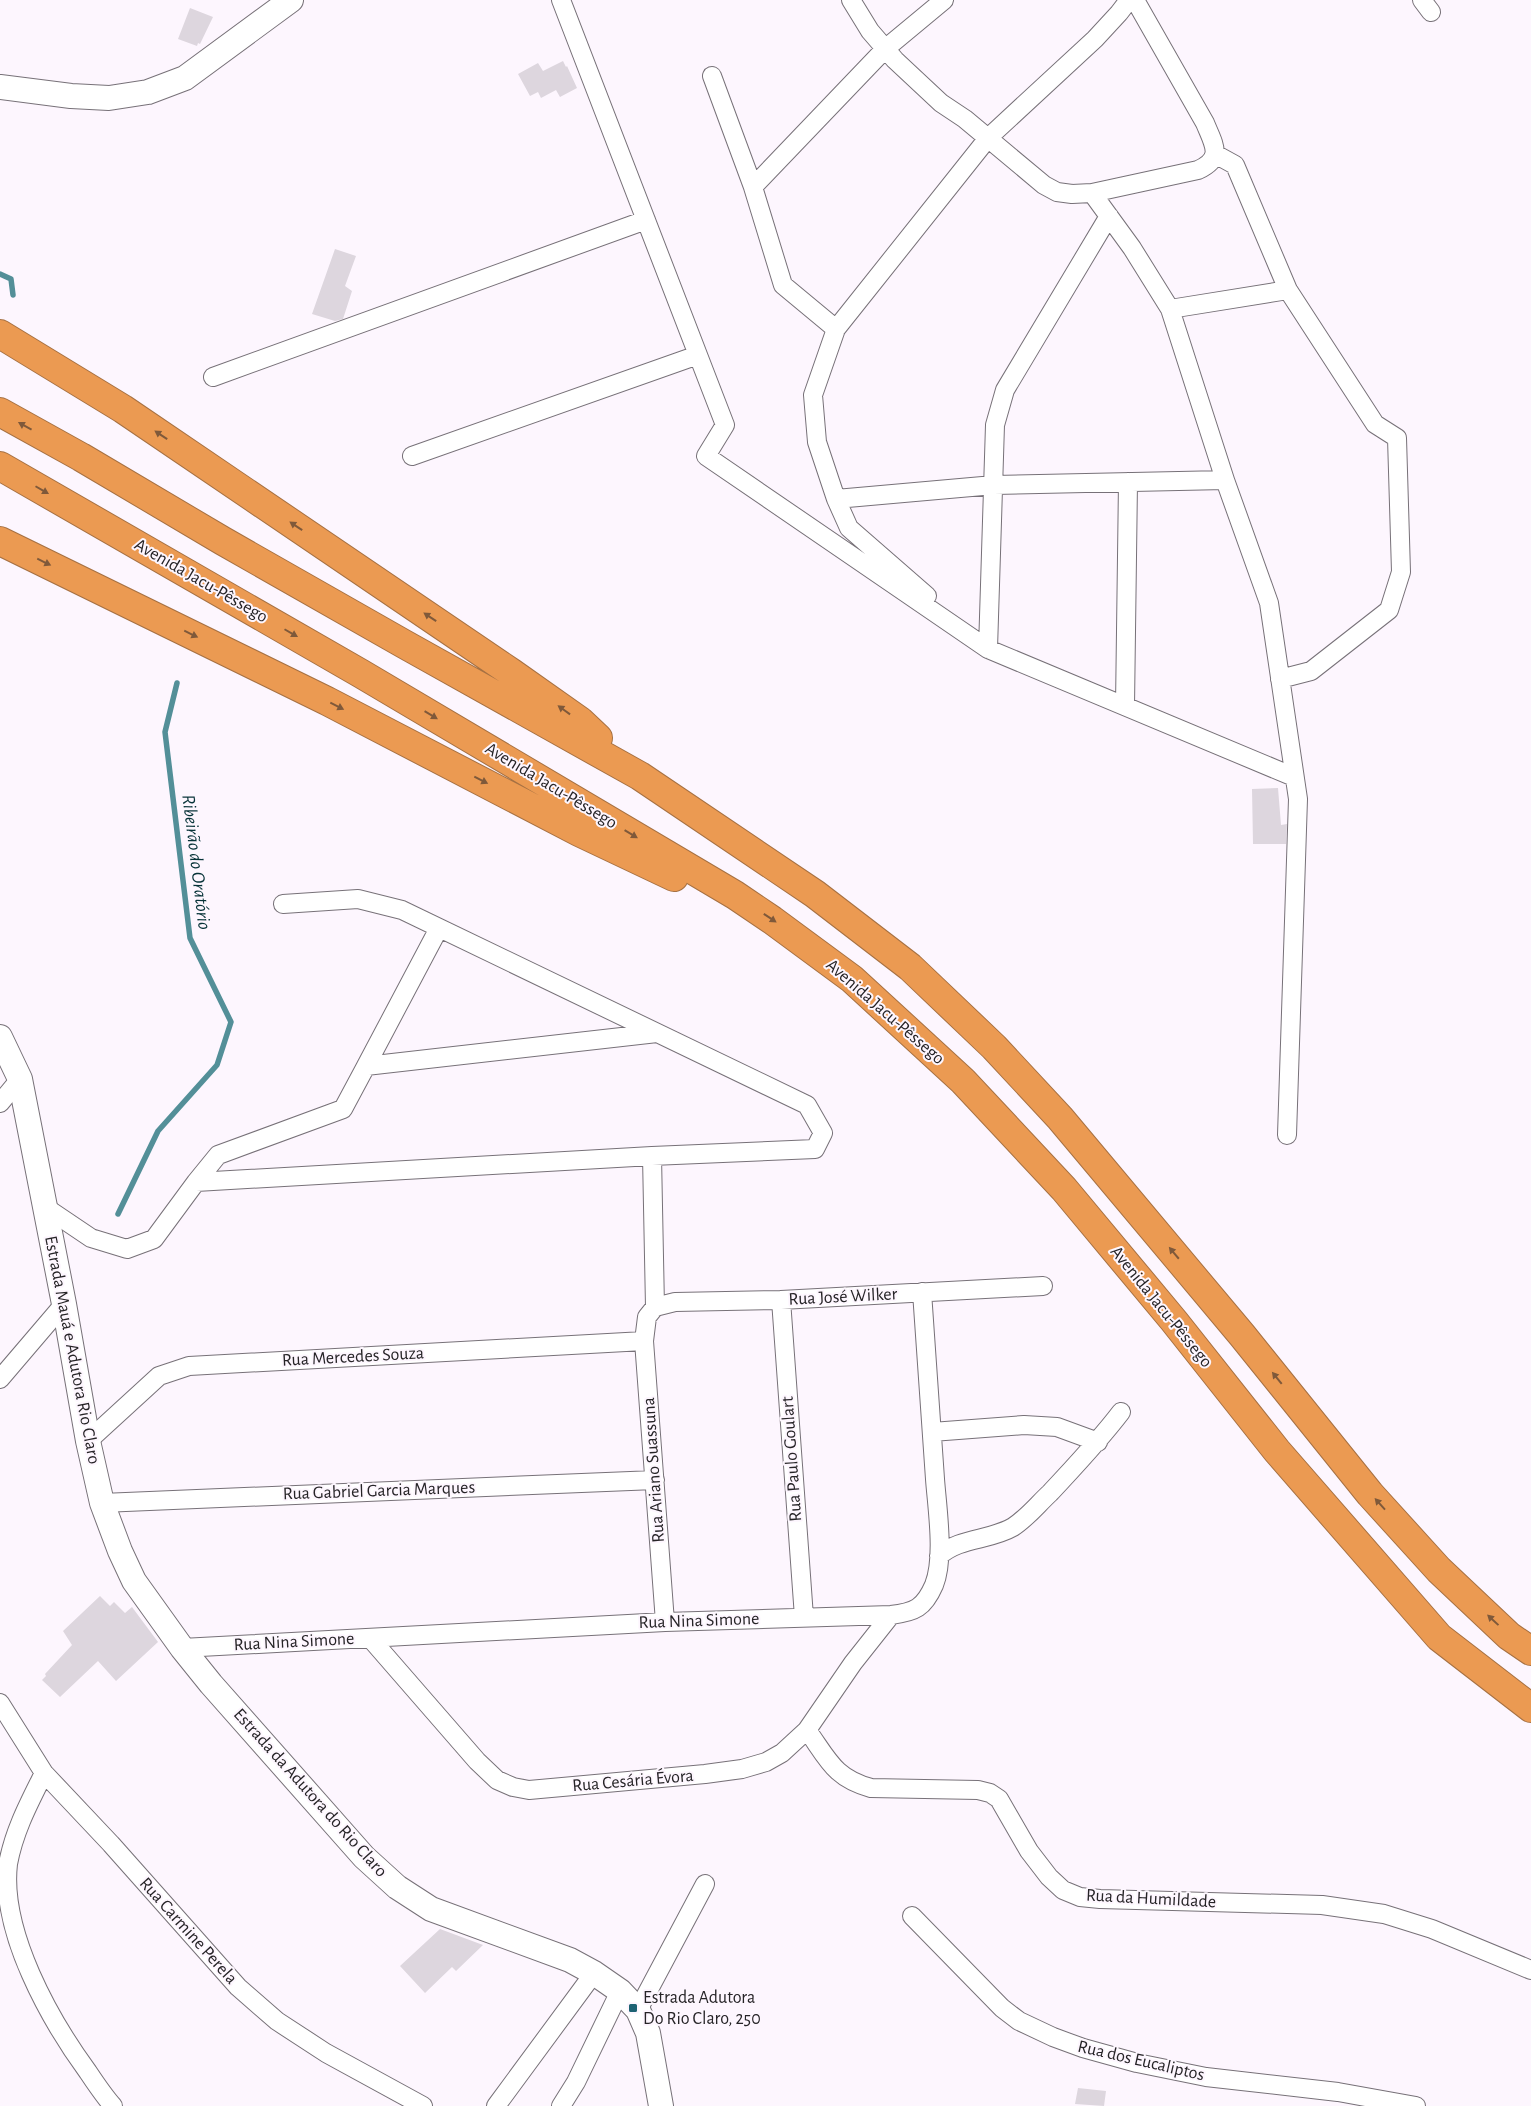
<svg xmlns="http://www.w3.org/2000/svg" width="1531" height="2106" font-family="'Alegreya Sans',sans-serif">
	<rect width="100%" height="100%" fill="#fdf6fe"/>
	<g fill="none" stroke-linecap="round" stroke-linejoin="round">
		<path stroke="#538f98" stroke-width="5.5" d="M 0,274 L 11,279 L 13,295
			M 118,1214 L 158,1131 L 217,1065 L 231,1022 L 190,938 L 165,732 L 177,683"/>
	</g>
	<path fill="#ddd6de" d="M 190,8 L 213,17 L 200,44 L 198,43 L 197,46 L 178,39 Z
		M 563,61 L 566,67 L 567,66 L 577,88 L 560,97 L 556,90 L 541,98 L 538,92 L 530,96 L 518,74 L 538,63 L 543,71 Z
		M 335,249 L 356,256 L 345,286 L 352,291 L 343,319 L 335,321 L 312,314 Z
		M 1278,788 L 1281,825 L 1287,824 L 1286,844 L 1253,844 L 1252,789 Z
		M 100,1596 L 110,1606 L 114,1602 L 125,1613 L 132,1607 L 158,1642 L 116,1681 L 98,1661 L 60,1697 L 42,1680 L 46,1676 L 45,1674 L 72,1645 L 63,1631 Z
		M 440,1929 L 483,1945 L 456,1971 L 452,1967 L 425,1993 L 400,1966 Z
		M 1078,2088 L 1106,2091 L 1104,2106 L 1075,2104 Z"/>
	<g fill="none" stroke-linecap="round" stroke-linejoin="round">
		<defs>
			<path id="street" d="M 561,0 L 725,425 L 706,456 L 988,649
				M 851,0 L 870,31 L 895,60 L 941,103 L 965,119 L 1044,185 L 1057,192 L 1072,194 L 1092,193 L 1198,170 C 1224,158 1214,145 1205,123 L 1135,0
				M 1422,0 L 1431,12
				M 712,76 L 753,187 L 783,285 L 836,329 L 813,395 L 817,442 L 836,499 L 994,485 L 1225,480 L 1269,603 L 1298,799 L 1287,1135
				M 753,187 L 885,49 L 944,0
				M 1092,193 L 1132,248 L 1170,309 L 1225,480
				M 1170,309 L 1288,290 L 1235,165 L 1215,154
				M 836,329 L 988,138 L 1095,39 L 1119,13 L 1129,0
				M 213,377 L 646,220
				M 412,456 L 698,355
				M 836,499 L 849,528 L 927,596
				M 980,642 L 988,649 L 1294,777
				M 988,649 L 995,425 L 1005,390 L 1109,216
				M 1280,679 L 1311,671 L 1389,610 L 1401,572 L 1397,438 L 1375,424 L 1288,290
				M 1125,706 L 1128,482
				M 283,904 L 358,899 L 402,910 L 807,1105 L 823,1133 L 815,1149 L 652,1156 L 655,1307
				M 439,928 L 366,1066 L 657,1033
				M 366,1066 L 343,1109 L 218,1155 L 196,1182 L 652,1156
				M 0,1103 L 20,1079
				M 45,1207 L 91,1238 L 127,1249 L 154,1239 L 196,1182
				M 781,1300 L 804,1617
				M 0,1379 L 64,1304
				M 932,1432 L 1024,1425 L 1057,1427 L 1098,1442
				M 88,1441 L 159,1376 L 189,1366 L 644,1341
				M 102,1503 L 655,1480
				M 939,1556 C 960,1537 989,1541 1013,1527 C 1027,1518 1038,1504 1050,1493 C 1075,1466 1099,1441 1121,1412
				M 665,1622 L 644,1341 L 647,1317 L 655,1307 L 675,1302 L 781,1300 L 1043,1286
				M 370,1638 L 477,1761 L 497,1780 L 513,1787 L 529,1790 L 705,1774 L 742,1769 L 766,1762 L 782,1753 L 807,1730 L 853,1663 L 891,1615
				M 182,1648 L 665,1622 L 891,1615 C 915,1612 924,1608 934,1585 C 945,1558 937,1507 935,1479 C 931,1417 926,1354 922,1292
				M 0,1703 L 44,1773 L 111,1844 L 238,1987 L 277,2021 L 326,2053 L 423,2106
				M 807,1730 C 828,1759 834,1778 871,1788 L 978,1790 L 990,1793 L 999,1799 L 1029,1851 L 1049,1877 L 1063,1890 L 1080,1897 L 1100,1899 L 1322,1905 L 1384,1914 L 1432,1929 L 1531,1970
				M 44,1773 C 29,1803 14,1831 8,1864 C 0,1932 50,2020 88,2072 C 96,2084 104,2096 113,2106
				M 912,1916 L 1002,2008 L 1019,2021 L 1053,2037 L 1083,2048 L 1137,2063 L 1206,2077 L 1338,2092 L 1416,2106
				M 638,2010 L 705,1884
				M 496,2106 L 594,1973
				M 561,2106 L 576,2082 L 620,1991"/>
			<path id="secondary" d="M 0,87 L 71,96 L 109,98 L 148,92 L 185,78 L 291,0
				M 0,1037 L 20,1079 L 64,1304 L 88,1441 L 102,1503 L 120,1551 L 134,1581 L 182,1648 L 211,1684 L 364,1857 L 397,1887 L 431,1909 L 570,1960 L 594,1973 L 620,1991 L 638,2010 L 648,2033 L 661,2106"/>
			<path id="highway" d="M 0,334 L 123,409 L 512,673 L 580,721 L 598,738
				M 0,412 L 81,457 L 223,541 L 404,644 L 640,776 L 815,894 L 910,967 L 994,1047 L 1060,1118 L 1242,1335 L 1370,1494 L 1439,1570 L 1509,1636 L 1531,1651
				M 0,466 L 360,673 L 735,895 L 772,920 L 852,979 L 963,1081 L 1064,1189 L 1174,1321 L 1277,1451 L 1439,1637 L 1531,1708
				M 0,541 L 327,701 L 579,832 L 674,877"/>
		</defs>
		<use href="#street" stroke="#777178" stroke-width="20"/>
		<use href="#secondary" stroke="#777178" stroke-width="26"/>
		<use href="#highway" stroke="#a67143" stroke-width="30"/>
		<use href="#street" stroke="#fff" stroke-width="18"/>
		<use href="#secondary" stroke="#fff" stroke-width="24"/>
		<use href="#highway" stroke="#eb9a52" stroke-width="28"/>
	</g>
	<defs><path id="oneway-solid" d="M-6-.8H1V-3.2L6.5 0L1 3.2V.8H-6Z" transform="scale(1.25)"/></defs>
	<g fill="#7f593a">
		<use href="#oneway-solid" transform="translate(25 426) rotate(-151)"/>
		<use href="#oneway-solid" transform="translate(161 435) rotate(-146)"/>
		<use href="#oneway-solid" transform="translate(42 490) rotate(30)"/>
		<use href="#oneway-solid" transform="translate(296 526) rotate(-146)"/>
		<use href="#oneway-solid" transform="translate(44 562) rotate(26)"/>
		<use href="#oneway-solid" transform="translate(430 617) rotate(-146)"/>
		<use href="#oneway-solid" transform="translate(291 633) rotate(30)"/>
		<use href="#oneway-solid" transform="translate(191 634) rotate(26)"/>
		<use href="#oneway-solid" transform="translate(337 706) rotate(27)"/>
		<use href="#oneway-solid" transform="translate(564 710) rotate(-144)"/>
		<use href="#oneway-solid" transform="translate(431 715) rotate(31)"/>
		<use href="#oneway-solid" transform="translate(481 780) rotate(27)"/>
		<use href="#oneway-solid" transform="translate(631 834) rotate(31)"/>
		<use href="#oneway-solid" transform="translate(770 918) rotate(34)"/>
		<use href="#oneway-solid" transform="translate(1174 1253) rotate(-130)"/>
		<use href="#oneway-solid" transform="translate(1277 1378) rotate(-129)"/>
		<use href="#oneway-solid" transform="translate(1380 1504) rotate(-132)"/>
		<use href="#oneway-solid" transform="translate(1493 1620) rotate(-137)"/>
	</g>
	<rect fill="#1d6273" stroke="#fdf6fe" stroke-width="2" x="628" y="2003" width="10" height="10" rx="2.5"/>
	<g text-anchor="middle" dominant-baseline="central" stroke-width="4" stroke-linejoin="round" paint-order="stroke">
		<g font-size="18" fill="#262427" stroke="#fdf6fe">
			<text transform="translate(201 581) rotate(30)">Avenida Jacu-Pêssego</text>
			<text transform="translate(551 786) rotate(31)">Avenida Jacu-Pêssego</text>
			<text transform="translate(885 1012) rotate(41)">Avenida Jacu-Pêssego</text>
			<text transform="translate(843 1297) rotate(-3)">Rua José Wilker</text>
			<text transform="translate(1161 1307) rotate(51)">Avenida Jacu-Pêssego</text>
			<text transform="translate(72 1350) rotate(79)">Estrada Mauá e Adutora Rio Claro</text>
			<text transform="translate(353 1357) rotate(-3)">Rua Mercedes Souza</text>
			<text transform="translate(792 1459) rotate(-94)">Rua Paulo Goulart</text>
			<text transform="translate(654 1470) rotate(-94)">Rua Ariano Suassuna</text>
			<text transform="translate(379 1491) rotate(-2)">Rua Gabriel Garcia Marques</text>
			<text transform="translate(699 1621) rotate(-2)">Rua Nina Simone</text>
			<text transform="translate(294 1642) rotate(-3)">Rua Nina Simone</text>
			<text transform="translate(633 1781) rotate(-5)">Rua Cesária Évora</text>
			<text transform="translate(310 1793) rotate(48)">Estrada da Adutora do Rio Claro</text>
			<text transform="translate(1151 1899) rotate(3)">Rua da Humildade</text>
			<text transform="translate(188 1931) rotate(48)">Rua Carmine Perela</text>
			<text transform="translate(1141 2061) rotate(13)">Rua dos Eucaliptos</text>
		</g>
		<g font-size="18" fill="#262427" stroke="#fdf6fe" text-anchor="start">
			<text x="643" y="1998">Estrada Adutora<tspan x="643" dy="21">Do Rio Claro, 250</tspan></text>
		</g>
		<g font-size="19" font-style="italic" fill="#063237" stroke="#fdf6fe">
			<text transform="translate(196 862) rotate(83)">Ribeirão do Oratório</text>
		</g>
	</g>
</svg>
